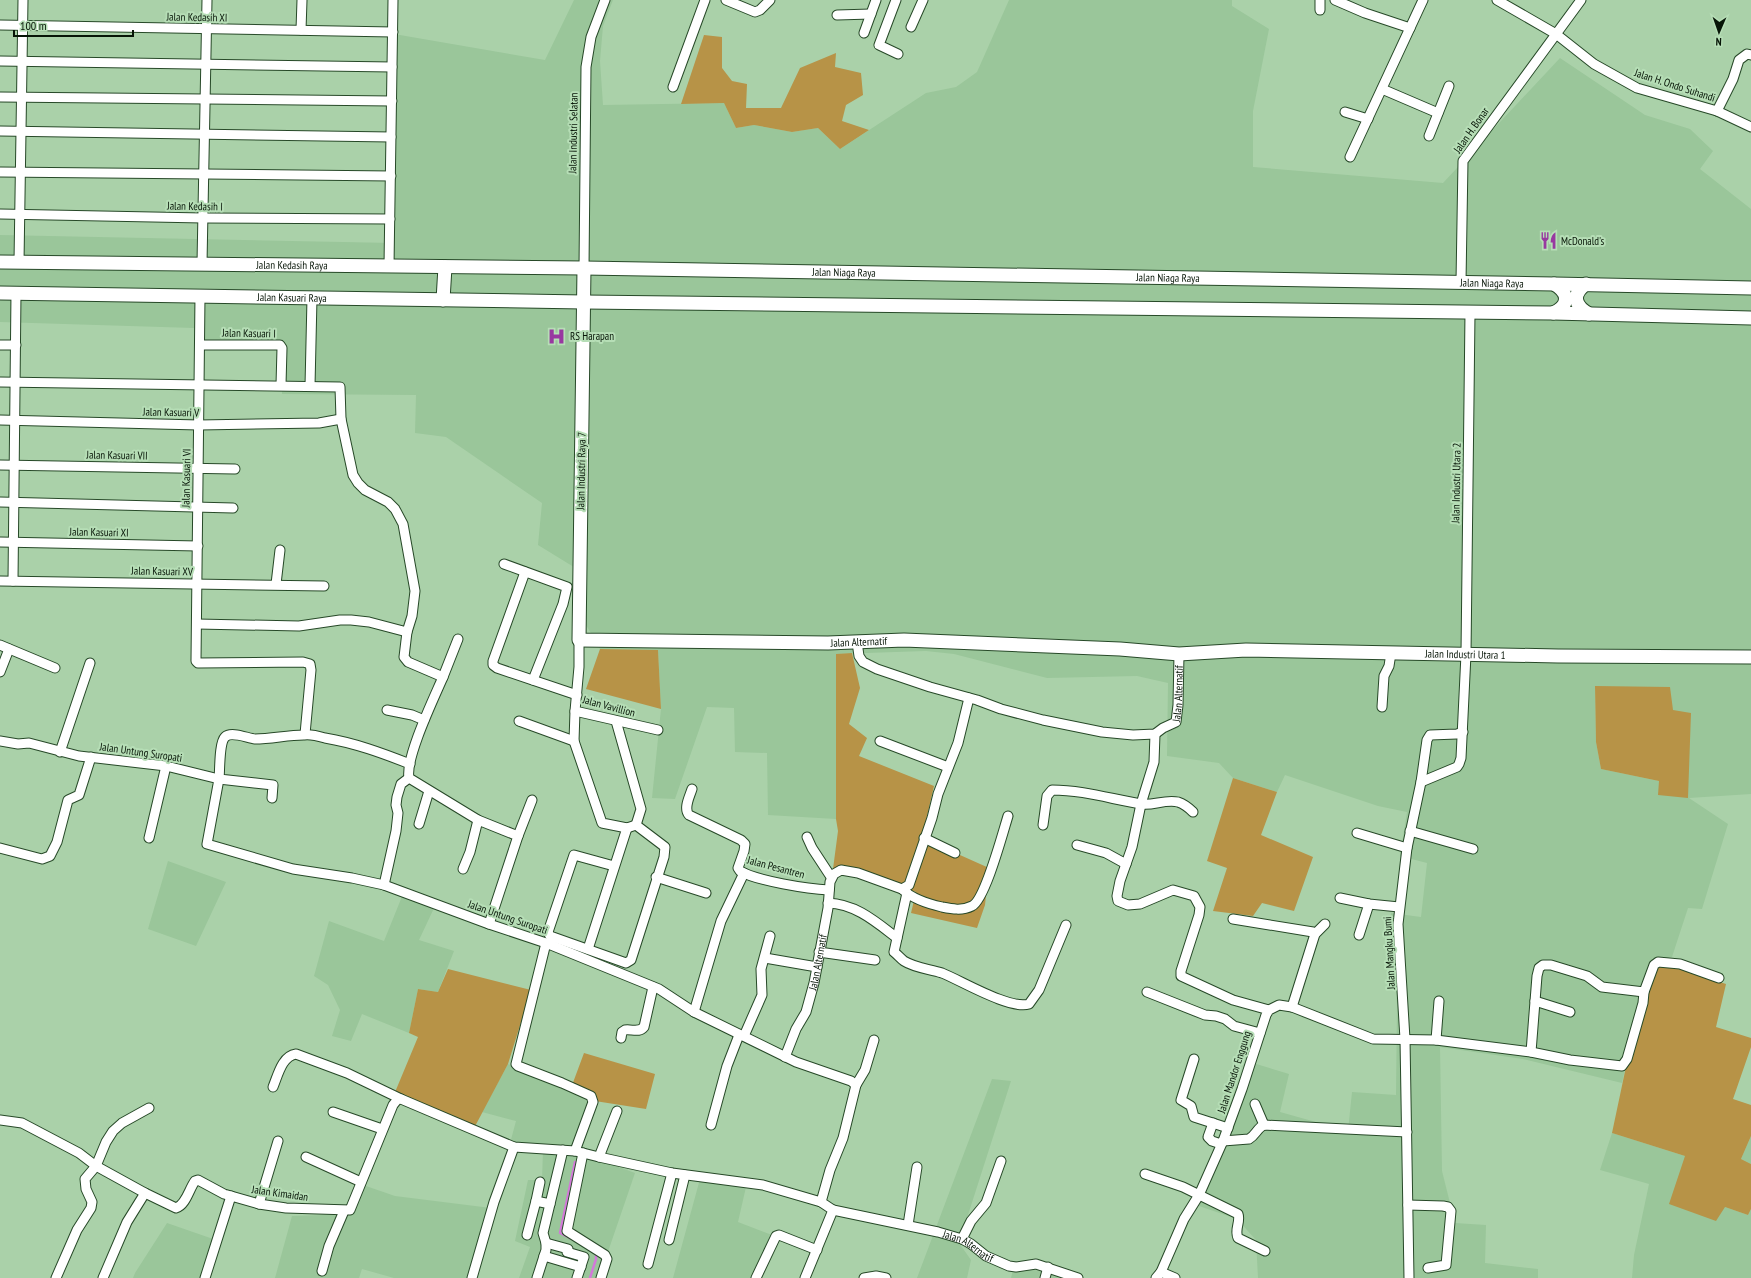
<svg xmlns="http://www.w3.org/2000/svg" width="1751" height="1278" font-family="'PT Sans Narrow',sans-serif">
	<rect width="100%" height="100%" fill="#aad1a9"/>
	<path fill="#9ac69a" fill-rule="evenodd" d="M 574,0 L 613,0 L 603,26 L 600,61 L 603,105 L 724,103 L 736,128 L 754,125 L 792,132 L 818,128 L 840,149 L 926,93 L 956,87 L 977,72 L 1009,0 L 1232,0 L 1232,6 L 1269,29 L 1253,111 L 1253,167 L 1443,183 L 1560,58 L 1645,115 L 1690,129 L 1713,151 L 1700,169 L 1751,209 L 1751,794 L 1689,798 L 1728,824 L 1702,909 L 1688,908 L 1672,957 L 1654,961 L 1642,991 L 1622,1083 L 1523,1059 L 1440,1047 L 1442,1171 L 1455,1223 L 1486,1225 L 1485,1263 L 1538,1269 L 1538,1278 L 1258,1278 L 1256,1240 L 1237,1219 L 1199,1206 L 1253,1063 L 1289,1074 L 1280,1112 L 1348,1131 L 1352,1092 L 1396,1095 L 1397,1004 L 1391,913 L 1421,917 L 1427,863 L 1400,856 L 1407,812 L 1378,806 L 1285,775 L 1277,792 L 1233,778 L 1219,763 L 1167,756 L 1168,683 L 1137,676 L 1047,678 L 954,654 L 926,651 L 836,654 L 836,819 L 768,815 L 767,753 L 735,752 L 734,708 L 707,707 L 675,799 L 652,798 L 661,709 L 658,650 L 600,649 L 582,618 L 582,572 L 538,545 L 542,503 L 446,437 L 415,433 L 416,395 L 282,394 L 281,345 L 195,344 L 194,328 L 0,322 L 0,235 L 393,243 L 394,34 L 545,60 ZM 1595,686 L 1673,710 L 1659,795 L 1659,781 L 1601,769 L 1596,742 Z
		M 168,861 L 226,882 L 196,946 L 148,929 Z
		M 403,894 L 435,906 L 419,940 L 454,951 L 438,992 L 418,989 L 409,1033 L 362,1014 L 351,1041 L 332,1036 L 340,1010 L 328,985 L 314,976 L 329,921 L 384,941 Z
		M 508,1064 L 571,1088 L 595,1101 L 578,1152 L 635,1173 L 599,1278 L 519,1278 L 530,1247 L 515,1241 L 528,1180 L 542,1180 L 543,1150 L 509,1147 L 516,1121 L 482,1112 Z
		M 992,1079 L 1011,1081 L 959,1243 L 971,1260 L 967,1278 L 917,1278 Z
		M 1612,1133 L 1685,1156 L 1725,1207 L 1748,1215 L 1751,1209 L 1751,1278 L 1632,1278 L 1634,1255 L 1649,1184 L 1600,1170 Z
		M 1751,1136 L 1751,1164 L 1741,1159 Z
		M 700,1179 L 746,1187 L 738,1222 L 772,1235 L 757,1278 L 673,1278 Z
		M 363,1185 L 395,1196 L 491,1208 L 474,1278 L 394,1278 L 362,1269 L 359,1278 L 275,1278 L 292,1216 L 354,1214 Z
		M 167,1223 L 216,1240 L 203,1278 L 133,1278 L 135,1273 Z
		M 1027,1269 L 1055,1273 L 1069,1278 L 1011,1278 L 1013,1270 Z"/>
	<path fill="#b79347" d="M 704,35 L 722,37 L 722,68 L 732,81 L 747,84 L 746,108 L 781,108 L 800,68 L 836,53 L 835,67 L 861,73 L 863,95 L 846,105 L 842,121 L 869,130 L 840,149 L 818,128 L 792,132 L 754,125 L 736,128 L 724,103 L 681,104 Z
		M 600,649 L 658,650 L 661,709 L 586,689 Z
		M 852,653 L 860,688 L 849,724 L 867,738 L 859,756 L 934,786 L 922,838 L 989,868 L 985,905 L 977,928 L 911,913 L 916,892 L 833,869 L 838,831 L 836,819 L 836,654 Z
		M 1595,686 L 1670,687 L 1673,710 L 1691,713 L 1688,798 L 1658,795 L 1659,781 L 1601,769 L 1596,742 Z
		M 1233,778 L 1277,792 L 1261,835 L 1313,857 L 1294,911 L 1262,903 L 1253,916 L 1213,911 L 1227,868 L 1207,861 Z
		M 1654,961 L 1726,984 L 1716,1027 L 1751,1038 L 1751,1047 L 1733,1099 L 1751,1105 L 1751,1136 L 1741,1159 L 1751,1164 L 1751,1209 L 1748,1215 L 1725,1207 L 1716,1221 L 1669,1204 L 1685,1156 L 1612,1133 L 1642,991 Z
		M 448,969 L 531,990 L 508,1064 L 472,1132 L 393,1097 L 418,1037 L 409,1033 L 418,989 L 438,992 Z
		M 584,1053 L 655,1074 L 646,1109 L 595,1101 L 571,1088 Z"/>
	<g fill="none" stroke-linecap="round" stroke-linejoin="round">
		<path stroke="#d279d9" stroke-width="2.5" d="M 572,1239 L 560,1233 L 575,1162
			M 590,1278 L 596,1259 L 596,1252"/>
		<defs>
			<g id="street">
				<path d="M 726,0 L 755,12 L 760,10 L 770,0"/>
				<path d="M 896,0 L 879,45 L 898,54"/>
				<path d="M 1335,0 L 1365,13 L 1410,28"/>
				<path d="M 1497,0 L 1556,34 L 1594,64 L 1637,88 L 1717,111 L 1751,127"/>
				<path d="M 1320,10 L 1320,0"/>
				<path d="M 837,15 L 871,14"/>
				<path d="M 0,25 L 393,32"/>
				<path d="M 911,27 L 923,0"/>
				<path d="M 301,30 L 302,0"/>
				<path d="M 864,33 L 876,0"/>
				<path d="M 0,61 L 392,67"/>
				<path d="M 673,87 L 705,0"/>
				<path d="M 1382,89 L 1438,113"/>
				<path d="M 0,97 L 392,101"/>
				<path d="M 1717,111 L 1733,79 L 1739,60 L 1747,54 L 1751,55"/>
				<path d="M 1345,112 L 1368,119"/>
				<path d="M 0,131 L 391,137"/>
				<path d="M 1429,136 L 1449,86"/>
				<path d="M 1350,157 L 1423,0"/>
				<path d="M 0,172 L 391,176"/>
				<path d="M 0,214 L 203,218 L 390,219"/>
				<path d="M 19,262 L 23,0"/>
				<path d="M 202,264 L 207,0"/>
				<path d="M 389,266 L 393,0"/>
				<path d="M 584,268 L 586,67 L 591,37 L 605,0"/>
				<path d="M 1461,282 L 1463,161 L 1581,0"/>
				<path d="M 200,296 L 196,661 L 198,663 L 303,662 L 310,664 L 311,670 L 305,734"/>
				<path d="M 0,345 L 16,345"/>
				<path d="M 200,345 L 280,345 L 282,348 L 281,385"/>
				<path d="M 0,382 L 340,387 L 341,419 L 353,475 L 358,483 L 365,490 L 388,502 L 395,509 L 403,524 L 415,591 L 412,616 L 407,632 L 404,657 L 408,662 L 443,677 C 434,698 405,758 409,778 L 478,820 L 518,836 L 489,924"/>
				<path d="M 310,386 L 312,298"/>
				<path d="M 0,420 L 199,425 L 319,423 L 341,419"/>
				<path d="M 0,465 L 235,469"/>
				<path d="M 0,502 L 233,508"/>
				<path d="M 0,542 L 198,546"/>
				<path d="M 504,564 L 567,587 L 563,604 L 533,680"/>
				<path d="M 525,572 L 493,661 L 493,665 L 497,668 L 577,695"/>
				<path d="M 0,581 L 324,586"/>
				<path d="M 13,581 L 16,293"/>
				<path d="M 276,584 L 280,550"/>
				<path d="M 197,624 L 299,626 L 340,620 L 351,620 L 369,622 L 407,632"/>
				<path d="M 579,640 L 579,667 L 575,711 L 658,730"/>
				<path id="s1" d="M 857,642 L 859,656 L 863,662 L 877,669 L 930,687 L 977,700 L 1001,709 L 1043,720 L 1102,732 L 1133,735 L 1155,734 L 1163,728 L 1176,722 L 1178,705 L 1179,654"/>
				<path d="M 0,645 L 55,668"/>
				<path d="M 0,672 L 9,649"/>
				<path d="M 443,677 L 458,639"/>
				<path d="M 1382,707 L 1384,676 L 1389,666 L 1391,653"/>
				<path d="M 387,710 L 412,715 L 424,720"/>
				<path d="M 575,711 L 574,741 L 602,823 L 627,828 L 636,825 L 665,847 L 664,857 L 631,960 L 626,963 L 550,936 L 548,932 L 574,855 L 614,866"/>
				<path d="M 519,721 L 574,741"/>
				<path d="M 616,721 L 641,809 L 636,825"/>
				<path d="M 1155,734 L 1154,762 L 1141,804 L 1132,847 L 1120,881 L 1117,896 L 1118,901 L 1128,905 L 1140,904 L 1173,890 L 1194,896 L 1200,907 L 1199,915 L 1181,971 L 1181,976 L 1233,1000 L 1269,1010"/>
				<path d="M 0,741 L 18,744 L 29,743 L 79,756 L 166,766 L 219,779 L 207,844 L 293,869 L 352,878 L 384,885 L 489,924 L 546,943 L 659,989 L 694,1012 L 796,1062 L 851,1081 L 856,1085 L 843,1138 L 830,1170 L 821,1202 L 833,1210 L 805,1278"/>
				<path d="M 880,741 L 948,767"/>
				<path d="M 60,752 L 90,663"/>
				<path d="M 1421,782 L 1457,767 L 1459,764 L 1461,758 L 1466,654 L 1470,313"/>
				<path d="M 692,789 C 690,796 683,808 689,815 L 741,840 L 745,844 L 744,851 L 738,868 L 740,871 C 757,881 808,889 829,890"/>
				<path d="M 272,798 L 273,785 L 219,779 C 220,770 219,743 225,737 C 231,731 247,738 255,739 C 272,739 287,735 304,735 C 311,734 318,736 325,738 C 355,743 382,753 410,764"/>
				<path d="M 419,824 L 429,791"/>
				<path d="M 1043,825 L 1047,796 L 1052,790 C 1083,790 1111,799 1141,804 C 1153,806 1165,799 1178,802 C 1184,804 1188,807 1193,812"/>
				<path d="M 1410,831 L 1473,849"/>
				<path d="M 1357,833 L 1407,848"/>
				<path d="M 518,836 L 532,800"/>
				<path d="M 807,837 L 812,848 L 831,877"/>
				<path d="M 149,838 L 166,766"/>
				<path d="M 924,838 L 955,853"/>
				<path d="M 1077,845 L 1106,853 L 1126,864"/>
				<path d="M 0,848 L 42,859 L 50,856 L 57,842 L 68,800 L 79,795 L 91,757"/>
				<path d="M 463,869 L 470,852 L 478,820"/>
				<path d="M 656,877 L 706,893"/>
				<path d="M 384,885 L 396,831 L 398,813 L 396,805 L 397,797 L 401,784 L 409,778"/>
				<path d="M 903,890 C 913,899 929,904 942,907 C 952,909 962,911 972,906 C 985,900 1003,832 1008,816"/>
				<path d="M 907,893 L 894,952 C 898,955 900,958 904,961 C 915,968 930,969 942,973 C 962,981 1010,1010 1029,1004 L 1039,990 L 1066,925"/>
				<path d="M 1340,898 L 1369,904 L 1399,907"/>
				<path d="M 828,903 C 856,904 876,922 897,938"/>
				<path d="M 1233,919 L 1313,932 L 1315,934"/>
				<path d="M 1359,935 L 1369,904"/>
				<path d="M 546,943 L 516,1064 L 518,1066 L 562,1083 L 591,1096 L 593,1102 L 575,1151"/>
				<path d="M 588,949 L 627,828"/>
				<path d="M 819,952 L 875,960"/>
				<path d="M 765,958 L 817,967"/>
				<path d="M 1147,992 L 1205,1015 L 1216,1016 L 1225,1019 L 1234,1026 L 1260,1033"/>
				<path d="M 1535,1001 L 1570,1012"/>
				<path d="M 1292,1007 L 1315,934 L 1325,924"/>
				<path d="M 694,1012 L 721,921 L 744,873"/>
				<path d="M 744,1036 L 762,995 L 761,969 L 770,936"/>
				<path d="M 621,1038 L 622,1032 L 625,1030 C 632,1029 639,1033 644,1027 L 653,987"/>
				<path d="M 1436,1040 L 1439,1001"/>
				<path d="M 1531,1052 L 1537,976 L 1539,968 L 1543,965 L 1551,965 L 1587,976 L 1602,987 L 1644,992"/>
				<path id="s2" d="M 785,1057 L 796,1029 L 806,1012 L 814,983 L 828,908 L 830,882 L 834,874 L 841,870 L 858,873 L 902,889 L 909,885 L 932,818 L 938,794 L 958,743 L 969,698"/>
				<path d="M 1194,1059 L 1181,1100 L 1191,1106 L 1194,1117 L 1228,1128"/>
				<path d="M 856,1085 L 865,1070 L 874,1040"/>
				<path d="M 273,1087 C 278,1075 282,1056 296,1054 L 347,1073 L 401,1099"/>
				<path d="M 1255,1104 L 1264,1125"/>
				<path d="M 333,1112 L 382,1129"/>
				<path d="M 0,1120 L 22,1123 L 79,1153 L 96,1166 L 145,1193 L 176,1208 C 186,1205 189,1189 195,1181 L 198,1180 L 224,1194 L 259,1204 L 286,1208 L 350,1210 L 393,1105 L 397,1100 L 401,1099 L 514,1147 L 575,1151 L 599,1157 L 672,1173 L 763,1185 L 821,1202"/>
				<path d="M 1213,1123 L 1208,1137 L 1212,1141 L 1221,1144"/>
				<path d="M 711,1125 L 727,1066 L 739,1035"/>
				<path d="M 1223,1141 L 1249,1139 C 1256,1135 1257,1128 1264,1125 L 1407,1132"/>
				<path d="M 583,1153 L 567,1231 L 605,1255 L 607,1259 L 601,1278"/>
				<path d="M 306,1157 L 361,1182"/>
				<path d="M 599,1157 L 617,1111"/>
				<path d="M 1145,1174 L 1183,1187 L 1238,1214 C 1241,1222 1234,1229 1238,1238 L 1265,1251"/>
				<path d="M 536,1201 L 540,1182"/>
				<path d="M 259,1204 L 278,1141"/>
				<path d="M 1408,1205 L 1443,1206 L 1448,1207 L 1451,1211 L 1446,1265 L 1428,1268"/>
				<path id="s3" d="M 833,1210 L 938,1232 L 962,1239 L 971,1244 L 986,1256 L 1009,1266 L 1016,1267 L 1036,1264 L 1078,1278"/>
				<path d="M 908,1225 L 917,1167"/>
				<path d="M 527,1235 L 536,1201 L 550,1204"/>
				<path d="M 962,1239 L 971,1221 L 986,1203 L 1001,1161"/>
				<path d="M 669,1240 L 685,1175"/>
				<path d="M 546,1243 L 568,1249 L 567,1252 L 584,1257 L 577,1278"/>
				<path d="M 544,1256 L 581,1267"/>
				<path d="M 648,1264 L 672,1173"/>
				<path d="M 322,1271 L 329,1246 L 344,1211"/>
				<path d="M 1161,1272 L 1175,1278"/>
				<path d="M 56,1278 L 77,1230 L 91,1208 L 92,1202 L 86,1189 L 85,1179 L 96,1166 L 106,1142 L 113,1131 L 122,1123 L 149,1108"/>
				<path d="M 103,1278 L 127,1222 L 145,1193"/>
				<path d="M 205,1278 L 231,1196"/>
				<path d="M 472,1278 L 494,1202 L 514,1147"/>
				<path d="M 537,1278 L 546,1250 L 546,1243 L 543,1233 L 563,1150"/>
				<path d="M 756,1278 L 776,1236 L 779,1235 L 817,1250"/>
				<path d="M 864,1278 L 876,1276 L 886,1278"/>
				<path d="M 1045,1278 L 1048,1267"/>
				<path d="M 1156,1278 L 1161,1272 L 1184,1219 L 1199,1195 L 1223,1141 L 1242,1089 L 1266,1015 L 1269,1010 L 1279,1005 L 1292,1007 L 1373,1039 L 1436,1040 L 1531,1052 L 1570,1060 L 1622,1066 L 1627,1059 L 1643,1003 L 1644,992 L 1654,965 L 1658,962 L 1680,964 L 1719,978"/>
				<path d="M 1409,1278 L 1405,1039 L 1398,924 L 1407,848 L 1421,782 L 1427,740 L 1430,735 L 1457,734 L 1463,732"/>
			</g>
			<g id="secondary">
				<path id="s4" d="M 0,262 L 584,268 L 1554,284 L 1751,288"/>
				<path id="s5" d="M 584,268 L 579,640 L 828,643 L 904,640 L 1120,649 L 1179,654 L 1246,650 L 1558,656 L 1751,657"/>
				<path d="M 1586,284 C 1571,295 1575,306 1589,314"/>
				<path id="s6" d="M 0,293 L 584,302 L 1553,313 L 1751,318"/>
				<path d="M 443,300 L 445,267"/>
				<path d="M 1553,313 C 1570,305 1569,293 1554,284"/>
			</g>
		</defs>
		<use href="#street" stroke="#274928" stroke-width="11"/>
		<use href="#secondary" stroke="#274928" stroke-width="15"/>
		<use href="#street" stroke="#fff" stroke-width="9"/>
		<use href="#secondary" stroke="#fff" stroke-width="13"/>
	</g>
	<defs>
		<symbol id="restaurant-bare" viewBox="-9 -9 18 18"><path d="M-5-6h1v4h1v-4h1v4h1v-4h1v5L-1.5 .5V6h-2V.5L-5-1ZM5-6V6H3V1.5H1.5Q1.5-4 5-6Z" fill="#9838a0" stroke="#b6deb6" stroke-width="2.5" paint-order="stroke"/></symbol>
		<symbol id="hospital-bare" viewBox="-9 -9 18 18"><path d="M-5-5h3v3.5h4V-5h3V5h-3V1.5h-4V5h-3Z" fill="#9838a0" stroke="#b6deb6" stroke-width="2.5" paint-order="stroke"/></symbol>
	</defs>
	<g fill-rule="evenodd">
		<use href="#restaurant-bare" x="1536" y="228" width="25" height="25"/>
		<use href="#hospital-bare" x="544" y="324" width="25" height="25"/>
	</g>
	<g text-anchor="middle" dominant-baseline="central" stroke-width="4" stroke-linejoin="round" paint-order="stroke">
		<g font-size="11" fill="#071507" stroke="#b6deb6">
			<text transform="translate(197 17) rotate(1)">Jalan Kedasih XI</text>
			<text transform="translate(1675 85) rotate(18)">Jalan H. Ondo Suhandi</text>
			<text transform="translate(1471 130) rotate(-55)">Jalan H. Bonar</text>
			<text transform="translate(573 133) rotate(-89)">Jalan Industri Selatan</text>
			<text transform="translate(195 206) rotate(1)">Jalan Kedasih I</text>
			<text stroke="none"><textPath href="#s4" startOffset="292">Jalan Kedasih Raya</textPath></text>
			<text stroke="none"><textPath href="#s4" startOffset="844">Jalan Niaga Raya</textPath></text>
			<text stroke="none"><textPath href="#s4" startOffset="1168">Jalan Niaga Raya</textPath></text>
			<text stroke="none"><textPath href="#s4" startOffset="1492">Jalan Niaga Raya</textPath></text>
			<text stroke="none"><textPath href="#s6" startOffset="292">Jalan Kasuari Raya</textPath></text>
			<text transform="translate(249 333) rotate(1)">Jalan Kasuari I</text>
			<text transform="translate(171 412) rotate(1)">Jalan Kasuari V</text>
			<text transform="translate(117 455) rotate(1)">Jalan Kasuari VII</text>
			<text transform="translate(581 471) rotate(-89)">Jalan Industri Raya 7</text>
			<text transform="translate(186 478) rotate(-89)">Jalan Kasuari VI</text>
			<text transform="translate(1456 483) rotate(-89)">Jalan Industri Utara 2</text>
			<text transform="translate(99 532) rotate(1)">Jalan Kasuari XI</text>
			<text transform="translate(162 571) rotate(1)">Jalan Kasuari XV</text>
			<text stroke="none"><textPath href="#s5" startOffset="652">Jalan Alternatif</textPath></text>
			<text stroke="none"><textPath href="#s5" startOffset="1259">Jalan Industri Utara 1</textPath></text>
			<text stroke="none"><textPath href="#s1" startOffset="377">Jalan Alternatif</textPath></text>
			<text transform="translate(609 706) rotate(15)">Jalan Vavillion</text>
			<text transform="translate(141 752) rotate(8)">Jalan Untung Suropati</text>
			<text transform="translate(776 867) rotate(15)">Jalan Pesantren</text>
			<text transform="translate(508 917) rotate(19)">Jalan Untung Suropati</text>
			<text transform="translate(1389 953) rotate(-93)">Jalan Mangku Bumi</text>
			<text stroke="none"><textPath href="#s2" startOffset="101">Jalan Alternatif</textPath></text>
			<text transform="translate(1234 1072) rotate(-72)">Jalan Mandor Enggung</text>
			<text transform="translate(280 1193) rotate(8)">Jalan Kimaidan</text>
			<text stroke="none"><textPath href="#s3" startOffset="141">Jalan Alternatif</textPath></text>
		</g>
		<g font-size="11" fill="#071507" stroke="#b6deb6" text-anchor="start">
			<text x="1561" y="241">McDonald's</text>
			<text x="570" y="336">RS Harapan</text>
		</g>
	</g>
	<g transform="translate(1719 32) rotate(182)" stroke="#b6deb6" stroke-width="3" paint-order="stroke">
	<path d="M0-3L7 15L0 10L-7 15Z" fill="#071507"/>
	<text y="-6" font-size="11" font-weight="bold" text-anchor="middle" fill="#071507">N</text>
	</g>
	<path d="M14 30v6h119v-6" fill="none" stroke="#071507" stroke-width="2"/>
	<text x="20" y="30" font-size="12" fill="#071507" stroke="#b6deb6" stroke-width="3" paint-order="stroke">100 m</text>
</svg>
